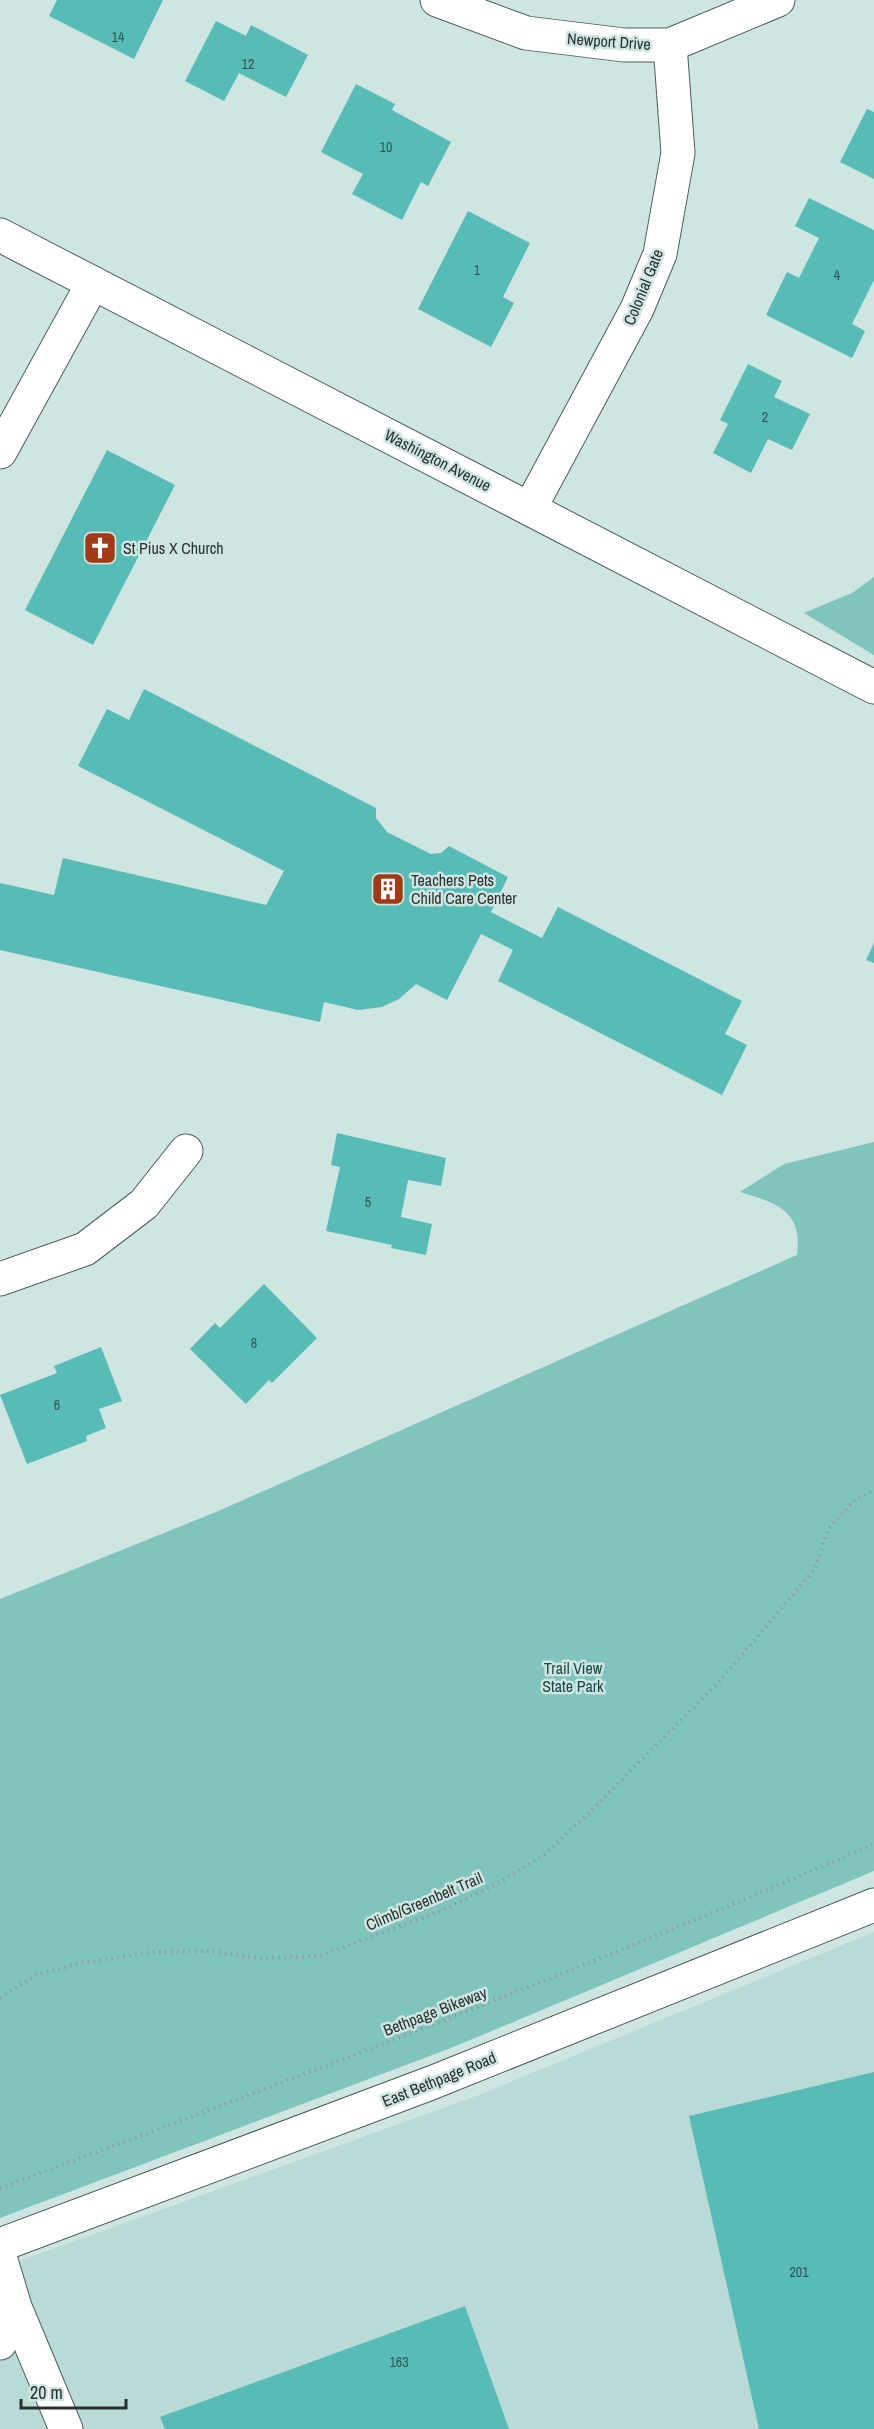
<svg xmlns="http://www.w3.org/2000/svg" width="874" height="2429" font-family="'Archivo Narrow',sans-serif">
	<rect width="100%" height="100%" fill="#cee5e2"/>
	<path fill="#badad7" d="M 874,1932 L 874,2429 L 0,2429 L 0,2268 L 479,2095 Z"/>
	<path fill="#80c4be" d="M 874,577 L 874,655 L 804,613 L 852,593 Z
		M 874,1142 L 874,1871 L 451,2048 L 0,2218 L 0,1599 L 216,1512 L 797,1255 C 803,1210 776,1203 740,1192 L 784,1164 Z"/>
	<path fill="#57bcb5" d="M 57,0 L 163,0 L 134,59 L 49,16 Z
		M 216,21 L 246,36 L 251,25 L 308,55 L 286,97 L 239,73 L 224,101 L 185,81 Z
		M 356,84 L 395,104 L 392,110 L 451,142 L 428,186 L 421,182 L 402,220 L 352,194 L 363,174 L 321,152 Z
		M 867,109 L 874,112 L 874,179 L 840,162 Z
		M 809,198 L 874,230 L 874,280 L 852,324 L 865,331 L 852,358 L 766,315 L 787,272 L 799,278 L 819,238 L 795,226 Z
		M 468,211 L 530,243 L 503,297 L 514,303 L 491,347 L 418,309 Z
		M 748,364 L 782,381 L 774,397 L 810,414 L 792,450 L 768,439 L 751,473 L 713,453 L 728,424 L 720,420 Z
		M 107,450 L 175,485 L 93,645 L 25,610 Z
		M 144,689 L 376,808 L 376,818 L 387,832 L 431,854 L 441,853 L 449,846 L 508,877 L 491,912 L 542,938 L 558,907 L 742,1001 L 725,1034 L 747,1045 L 722,1095 L 498,981 L 513,950 L 481,934 L 447,1000 L 416,984 L 399,999 L 382,1007 L 358,1010 L 324,1002 L 320,1022 L 0,950 L 0,883 L 54,895 L 63,858 L 266,905 L 284,871 L 78,766 L 107,709 L 129,720 Z
		M 874,943 L 874,963 L 866,960 Z
		M 337,1133 L 446,1158 L 441,1186 L 408,1180 L 401,1217 L 432,1224 L 426,1255 L 391,1248 L 392,1245 L 326,1231 L 340,1167 L 331,1165 Z
		M 264,1284 L 317,1338 L 272,1383 L 269,1380 L 246,1404 L 190,1349 L 215,1323 L 220,1328 Z
		M 101,1347 L 122,1401 L 99,1409 L 106,1428 L 86,1436 L 87,1441 L 27,1464 L 0,1395 L 57,1373 L 54,1366 Z
		M 874,2072 L 874,2429 L 759,2429 L 689,2116 Z
		M 465,2306 L 509,2429 L 165,2429 L 160,2417 Z"/>
	<g fill="none" stroke-linecap="round" stroke-linejoin="round">
		<defs>
			<path id="minor" d="M 437,0 L 526,33 L 624,45 L 670,45 L 778,0
				M 0,452 L 93,283
				M 530,508 L 637,309 L 660,254 L 678,153 L 670,45
				M 0,1279 L 85,1249 L 144,1204 L 186,1151
				M 0,2245 L 431,2083 L 874,1905
				M 0,2257 L 15,2307 L 66,2429
				M 0,2343 L 15,2307"/>
			<path id="major" d="M 0,235 L 874,687"/>
		</defs>
		<use href="#minor" stroke="#4a5e5c" stroke-width="35"/>
		<use href="#major" stroke="#4a5e5c" stroke-width="35"/>
		<path stroke="#8ea09d" stroke-width="4" stroke-dasharray="1.5 4.5" stroke-linecap="butt" d="M 0,1998 L 36,1975 L 82,1963 L 153,1952 L 208,1951 L 262,1958 L 319,1956 L 441,1911 L 500,1882 L 545,1854 L 587,1815 L 718,1683 L 814,1570 L 829,1528 L 855,1500 L 874,1490
			M 0,2188 C 294,2079 586,1969 874,1844"/>
		<use href="#minor" stroke="#fff" stroke-width="33"/>
		<use href="#major" stroke="#fff" stroke-width="33"/>
	</g>
	<defs>
		<symbol id="church-square" viewBox="-11 -11 22 22"><rect x="-9" y="-9" width="18" height="18" rx="4" fill="#a23b15" stroke="#cee5e2"/><path d="M-1.2-6h2.4v3.5h3.3v2.4h-3.3V6h-2.4V-.1h-3.3v-2.4h3.3Z" fill="#fff"/></symbol>
		<symbol id="building-square" viewBox="-11 -11 22 22"><rect x="-9" y="-9" width="18" height="18" rx="4" fill="#a23b15" stroke="#cee5e2"/><path d="M-4-6H4V6H1V3H-1V6H-4ZM-2.5-4.3h1.7v1.8h-1.7ZM.8-4.3h1.7v1.8H.8ZM-2.5-1h1.7V.8h-1.7ZM.8-1h1.7V.8H.8Z" fill="#fff"/></symbol>
	</defs>
	<g fill-rule="evenodd">
		<use href="#church-square" x="81" y="529" width="38" height="38"/>
		<use href="#building-square" x="369" y="870" width="38" height="38"/>
	</g>
	<g text-anchor="middle" dominant-baseline="central" stroke-width="5" stroke-linejoin="round" paint-order="stroke">
		<g font-size="14" fill="#345451">
			<text x="118" y="37">14</text>
			<text x="248" y="64">12</text>
			<text x="386" y="147">10</text>
			<text x="477" y="270">1</text>
			<text x="837" y="275">4</text>
			<text x="765" y="417">2</text>
			<text x="368" y="1202">5</text>
			<text x="254" y="1343">8</text>
			<text x="57" y="1405">6</text>
			<text x="799" y="2272">201</text>
			<text x="399" y="2362">163</text>
		</g>
		<g font-size="16" fill="#283130" stroke="#cee5e2">
			<text transform="translate(609 41) rotate(4)">Newport Drive</text>
			<text transform="translate(643 287) rotate(-68)">Colonial Gate</text>
			<text transform="translate(438 460) rotate(27)">Washington Avenue</text>
			<text transform="translate(424 1901) rotate(-23)">Climb/Greenbelt Trail</text>
			<text transform="translate(435 2011) rotate(-21)">Bethpage Bikeway</text>
			<text transform="translate(439 2079) rotate(-22)">East Bethpage Road</text>
		</g>
		<g font-size="16" fill="#283130" stroke="#cee5e2" text-anchor="start">
			<text x="123" y="548">St Pius X Church</text>
			<text x="411" y="880">Teachers Pets<tspan x="411" dy="18">Child Care Center</tspan></text>
		</g>
		<g font-size="16" fill="#194744" stroke="#cee5e2">
			<text x="573" y="1668">Trail View<tspan x="573" dy="18">State Park</tspan></text>
		</g>
	</g>
	<path d="M21 2399v9h105v-9" fill="none" stroke="#283130" stroke-width="3"/>
	<text x="30" y="2399" font-size="18" fill="#283130" stroke="#cee5e2" stroke-width="4.5" paint-order="stroke">20 m</text>
</svg>
